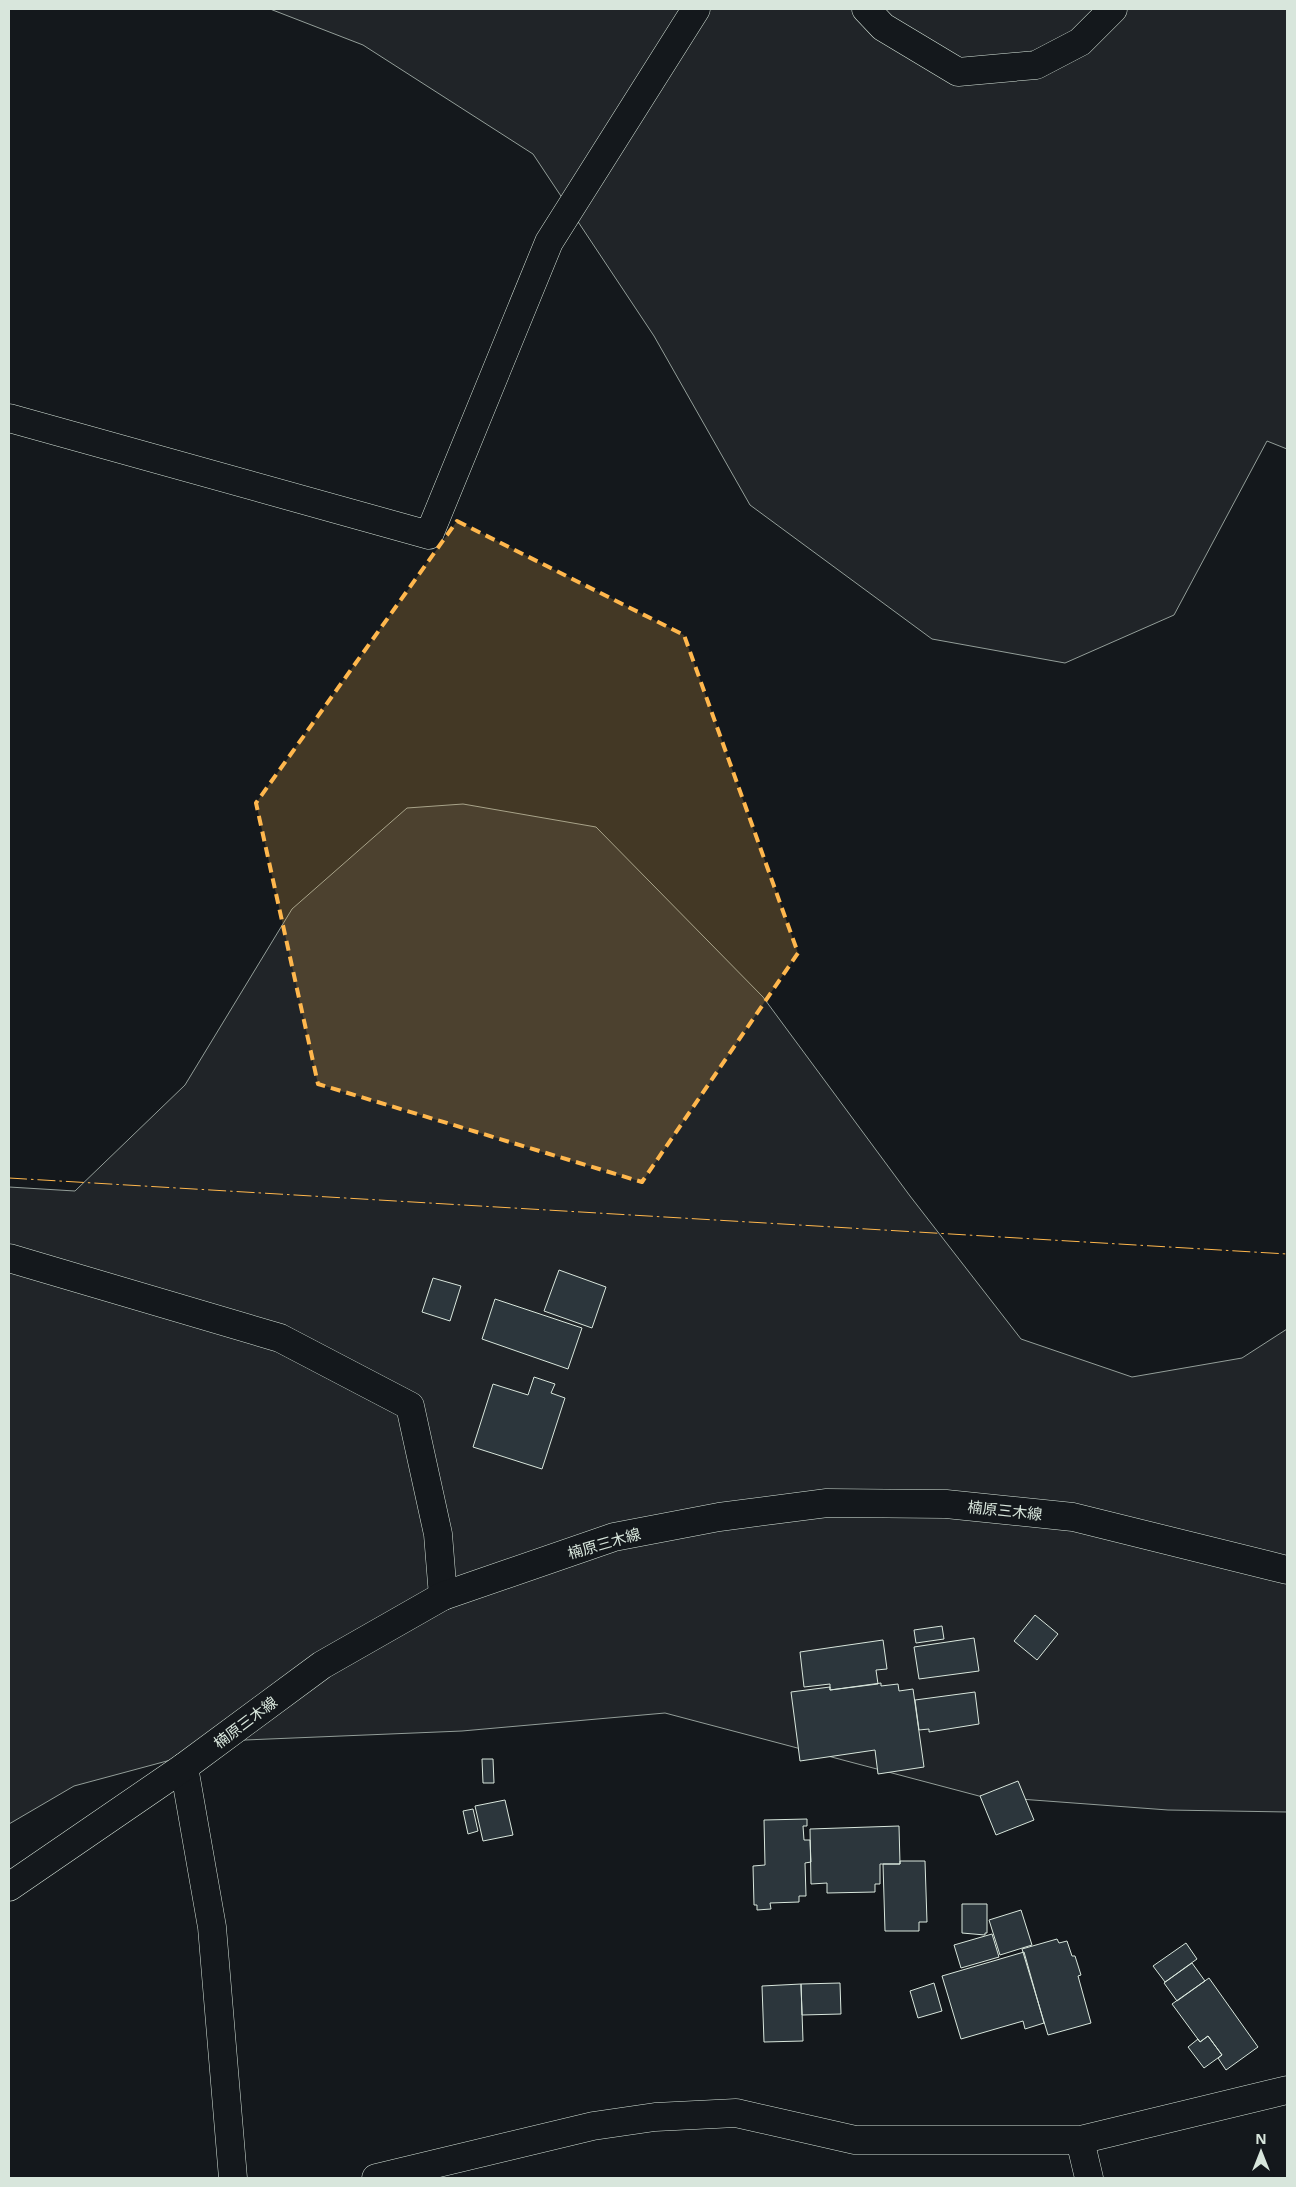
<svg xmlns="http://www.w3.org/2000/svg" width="1296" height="2187" font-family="'Noto Sans','Noto Sans JP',sans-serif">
	<rect width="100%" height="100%" fill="#14181c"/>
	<path fill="#202428" stroke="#939e99" d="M 270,9 L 1287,9 L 1287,449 L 1267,441 L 1174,615 L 1065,663 L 932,639 L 750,505 L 654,336 L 533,154 L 363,45 Z
		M 463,804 L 596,827 L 763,997 L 910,1196 L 1021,1339 L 1132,1377 L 1242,1358 L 1287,1329 L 1287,1812 L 1168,1810 L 979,1796 L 665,1713 L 462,1731 L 245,1740 L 74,1786 L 9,1824 L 9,1187 L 75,1191 L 185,1085 L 292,909 L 407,808 Z"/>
	<path fill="#2c363c" stroke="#d8e6dc" d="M 559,1270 L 606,1287 L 592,1328 L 544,1311 Z
		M 433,1278 L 461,1286 L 450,1321 L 422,1312 Z
		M 495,1299 L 582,1328 L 568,1369 L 482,1339 Z
		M 534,1377 L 555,1384 L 551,1393 L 565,1398 L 542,1469 L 473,1447 L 493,1384 L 528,1395 Z
		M 1035,1615 L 1058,1634 L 1037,1660 L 1014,1641 Z
		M 942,1626 L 944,1639 L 916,1643 L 914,1630 Z
		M 974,1638 L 979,1671 L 919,1679 L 914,1647 Z
		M 883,1640 L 887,1669 L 876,1670 L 878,1684 L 830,1690 L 830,1684 L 804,1687 L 800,1652 Z
		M 881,1683 L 881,1686 L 898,1684 L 899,1691 L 913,1689 L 924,1767 L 878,1774 L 875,1750 L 800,1761 L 791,1692 L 830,1687 L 830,1690 Z
		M 975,1692 L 979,1724 L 929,1732 L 929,1729 L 919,1730 L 915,1700 Z
		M 482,1759 L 493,1759 L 494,1783 L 483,1783 Z
		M 1018,1781 L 1034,1820 L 996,1835 L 980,1796 Z
		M 505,1800 L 513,1835 L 483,1841 L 475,1806 Z
		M 473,1809 L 478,1831 L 468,1834 L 463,1811 Z
		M 807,1819 L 807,1826 L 803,1826 L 804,1840 L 810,1840 L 811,1862 L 805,1863 L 806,1896 L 799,1896 L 799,1902 L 770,1903 L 771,1909 L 757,1910 L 757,1905 L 754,1905 L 753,1866 L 765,1865 L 764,1820 Z
		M 899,1826 L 900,1864 L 880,1864 L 880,1884 L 875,1884 L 875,1892 L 827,1893 L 827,1883 L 811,1884 L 810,1829 Z
		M 900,1861 L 925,1861 L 927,1922 L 919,1922 L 919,1931 L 885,1931 L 883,1864 L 900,1864 Z
		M 962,1904 L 987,1904 L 987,1933 L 985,1933 L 985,1935 L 962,1933 Z
		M 1021,1910 L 1032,1945 L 1000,1955 L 989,1920 Z
		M 992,1934 L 999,1957 L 961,1968 L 954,1945 Z
		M 1057,1939 L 1059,1943 L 1067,1941 L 1072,1956 L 1075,1956 L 1081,1975 L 1078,1976 L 1091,2023 L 1048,2035 L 1022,1949 Z
		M 1186,1943 L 1197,1959 L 1165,1982 L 1153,1966 Z
		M 1024,1952 L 1044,2023 L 1025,2029 L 1023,2021 L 961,2039 L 942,1976 Z
		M 1192,1963 L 1205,1981 L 1177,2001 L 1164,1983 Z
		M 1209,1978 L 1258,2047 L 1226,2070 L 1218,2058 L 1222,2055 L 1208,2036 L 1200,2042 L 1172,2004 Z
		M 840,1983 L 841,2014 L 802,2015 L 801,1984 Z
		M 934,1983 L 942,2011 L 918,2018 L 910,1991 Z
		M 801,1984 L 803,2041 L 764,2042 L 762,1986 Z
		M 1208,2036 L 1222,2055 L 1204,2068 L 1188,2047 L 1198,2039 L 1200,2042 Z"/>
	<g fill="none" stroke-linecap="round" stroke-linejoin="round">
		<defs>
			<path id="street" d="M 866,9 L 883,27 L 958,72 L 1036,65 L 1080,42 L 1113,9
				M 9,418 L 429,535 L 549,242 L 696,9
				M 9,1258 L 280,1338 L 410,1406 L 438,1534 L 443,1596
				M 184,1767 L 212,1927 L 233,2178
				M 1080,2140 L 1089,2178
				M 376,2178 L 593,2126 L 655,2117 L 736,2113 L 855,2140 L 1080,2140 L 1287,2090"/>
			<path id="secondary" d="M 9,1887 L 184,1767 L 322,1665 L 443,1596 L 614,1537 L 719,1517 L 827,1503 L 946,1504 L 1073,1517 L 1287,1570"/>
		</defs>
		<use href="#street" stroke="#d8e6dc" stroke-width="29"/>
		<use href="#secondary" stroke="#d8e6dc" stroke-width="29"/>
		<use href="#street" stroke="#14181c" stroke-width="28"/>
		<use href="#secondary" stroke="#14181c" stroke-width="28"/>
		<path stroke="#ffb74d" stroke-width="1" stroke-dasharray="18 4 2.5 4" stroke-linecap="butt" d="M 9,1178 L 1287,1254"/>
	</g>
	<path fill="#ffb74d" fill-opacity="0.2" stroke="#ffb74d" stroke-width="4" stroke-dasharray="10 6" stroke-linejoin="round" d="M 457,521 L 684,635 L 798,953 L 642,1182 L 318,1084 L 256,803 Z"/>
	<g text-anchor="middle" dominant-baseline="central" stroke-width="4" stroke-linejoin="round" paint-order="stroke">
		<g font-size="15" fill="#d8e6dc" stroke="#14181c">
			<text transform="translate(1005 1510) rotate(6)">楠原三木線</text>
			<text transform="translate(604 1543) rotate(-16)">楠原三木線</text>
			<text transform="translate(245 1722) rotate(-37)">楠原三木線</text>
		</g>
	</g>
	<rect width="1296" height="2187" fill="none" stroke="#d8e6dc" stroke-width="20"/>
	<g transform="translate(1261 2152)" stroke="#14181c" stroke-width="4" paint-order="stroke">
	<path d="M0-4L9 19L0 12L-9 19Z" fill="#d8e6dc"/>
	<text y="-8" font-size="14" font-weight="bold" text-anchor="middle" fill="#d8e6dc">N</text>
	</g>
</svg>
